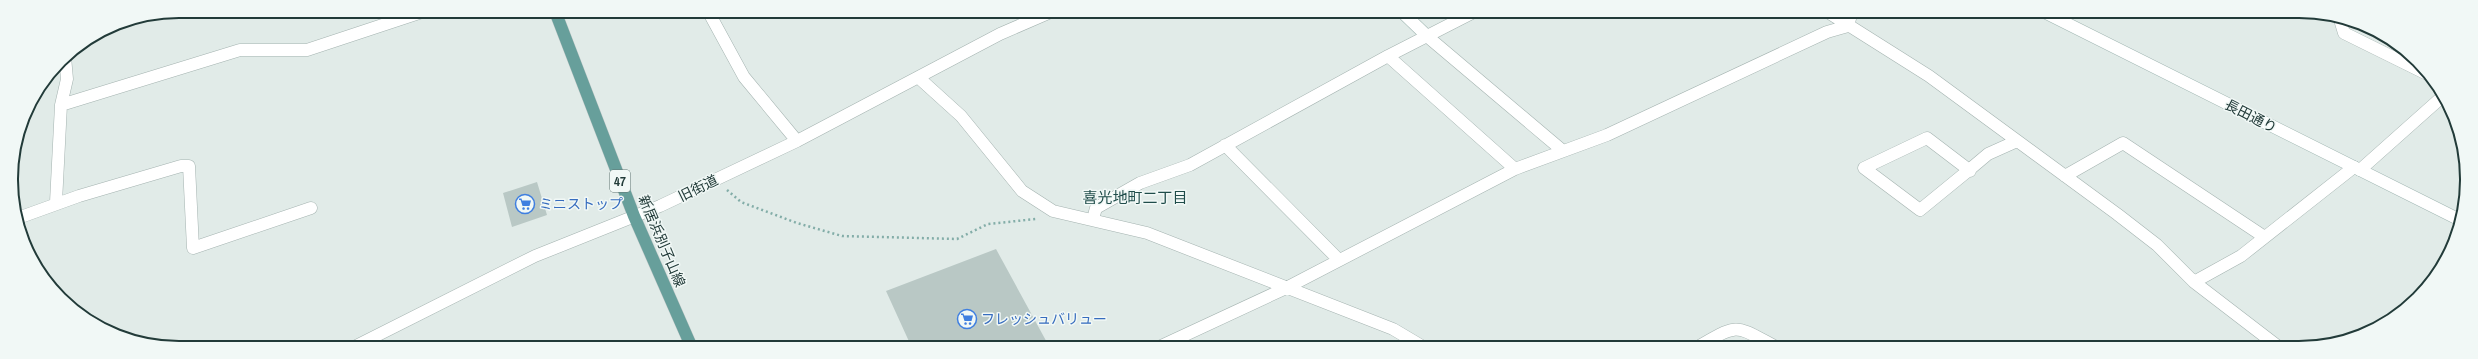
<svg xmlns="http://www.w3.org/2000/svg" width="2478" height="359" font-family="'Archivo Narrow','Noto Sans JP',sans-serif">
	<rect width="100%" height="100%" fill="#e1ebe8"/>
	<path fill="#b9c8c5" d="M 537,182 L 547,215 L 512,227 L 503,193 Z
		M 996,249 L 1050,348 L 912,348 L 886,291 Z"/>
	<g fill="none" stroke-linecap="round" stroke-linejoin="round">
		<defs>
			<path id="street" d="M 708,11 L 744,77 L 797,141
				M 1826,11 L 1929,76 L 2117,214 L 2157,245 L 2194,282 L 2280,348
				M 2344,21 L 2341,23 L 2344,33 L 2429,75
				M 1428,37 L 1563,151
				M 1388,56 L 1515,169
				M 919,78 L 961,116 L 1022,191 L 1053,211 L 1147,233 L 1393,329 L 1425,348
				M 61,105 L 240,50 L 307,50 L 425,11
				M 1927,138 L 1969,170 L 1920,210 L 1864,168 Z
				M 1225,145 L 1339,260
				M 1969,170 L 1970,171
				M 1969,170 L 1988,154 L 2017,141
				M 2360,170 L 2442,97
				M 2065,176 L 2123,143 L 2263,236
				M 56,202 L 61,105 L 67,79 L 65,57
				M 18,218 L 79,196 L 181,166 L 189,166 L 193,248 L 311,208
				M 1093,219 L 1096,208 L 1140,183 L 1190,165 L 1388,56 L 1476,11
				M 2194,282 L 2241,256 L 2354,167
				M 352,348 L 535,256 L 660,206 L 797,141 L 1000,34 L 1053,11
				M 1157,348 L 1286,288 L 1515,169 L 1607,135 L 1827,32 L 1848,26 L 1852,11
				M 1696,348 C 1740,322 1734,325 1778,348"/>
			<path id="secondary" d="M 1401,11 L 1428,37
				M 2042,11 L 2460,220"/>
			<path id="primary" d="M 555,11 L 634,216 L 692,348"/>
		</defs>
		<use href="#street" stroke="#a4b3b0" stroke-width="13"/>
		<use href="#secondary" stroke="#a0b6b2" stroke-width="13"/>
		<use href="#primary" stroke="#c1c8c8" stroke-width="13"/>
		<path stroke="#83ada8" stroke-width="2.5" stroke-dasharray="2 3" stroke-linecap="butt" d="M 727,190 L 741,202 L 797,223 L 842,236 L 957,239 L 988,224 L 1036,219"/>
		<use href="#street" stroke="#fff" stroke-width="12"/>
		<use href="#secondary" stroke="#fff" stroke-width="12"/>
		<use href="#primary" stroke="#679f9b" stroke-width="12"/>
	</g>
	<defs>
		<symbol id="supermarket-ring" viewBox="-11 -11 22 22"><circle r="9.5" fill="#f1f8f6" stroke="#3f7fe0" stroke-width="1.5"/><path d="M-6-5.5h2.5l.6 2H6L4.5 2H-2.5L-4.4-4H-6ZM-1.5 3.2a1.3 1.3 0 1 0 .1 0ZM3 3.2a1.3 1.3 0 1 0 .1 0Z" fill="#3f7fe0"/></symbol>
	</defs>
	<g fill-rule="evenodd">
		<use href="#supermarket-ring" x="514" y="193" width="22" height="22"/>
		<use href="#supermarket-ring" x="956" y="308" width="22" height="22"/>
	</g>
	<g text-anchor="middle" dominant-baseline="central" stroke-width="3" stroke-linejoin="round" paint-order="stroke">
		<rect fill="#f1f8f6" stroke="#607472" stroke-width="1" x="610" y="170" width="20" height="22" rx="3"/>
		<g font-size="13" font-weight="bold" fill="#223b39">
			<text x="620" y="181">47</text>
		</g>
		<g font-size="14" fill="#223b39" stroke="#f1f8f6">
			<text transform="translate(2251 116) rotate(27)">長田通り</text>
			<text transform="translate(698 188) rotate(-26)">旧街道</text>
			<text transform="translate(662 241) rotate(67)">新居浜別子山線</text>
		</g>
		<g font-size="14" fill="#366cbe" stroke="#f1f8f6" text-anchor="start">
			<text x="539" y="204">ミニストップ</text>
			<text x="981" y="319">フレッシュバリュー</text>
		</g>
		<g font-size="15" fill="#1f4c4a" stroke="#f1f8f6">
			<text x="1135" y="197">喜光地町二丁目</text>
		</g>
	</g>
	<path d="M0 0H2478V359H0ZM179 18H2299A161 161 0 0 1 2460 179V180A161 161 0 0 1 2299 341H179A161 161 0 0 1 18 180V179A161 161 0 0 1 179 18Z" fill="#f1f8f6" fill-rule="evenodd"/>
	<path fill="none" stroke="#223b39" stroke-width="2" d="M179 18H2299A161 161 0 0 1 2460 179V180A161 161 0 0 1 2299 341H179A161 161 0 0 1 18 180V179A161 161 0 0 1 179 18Z"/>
</svg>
